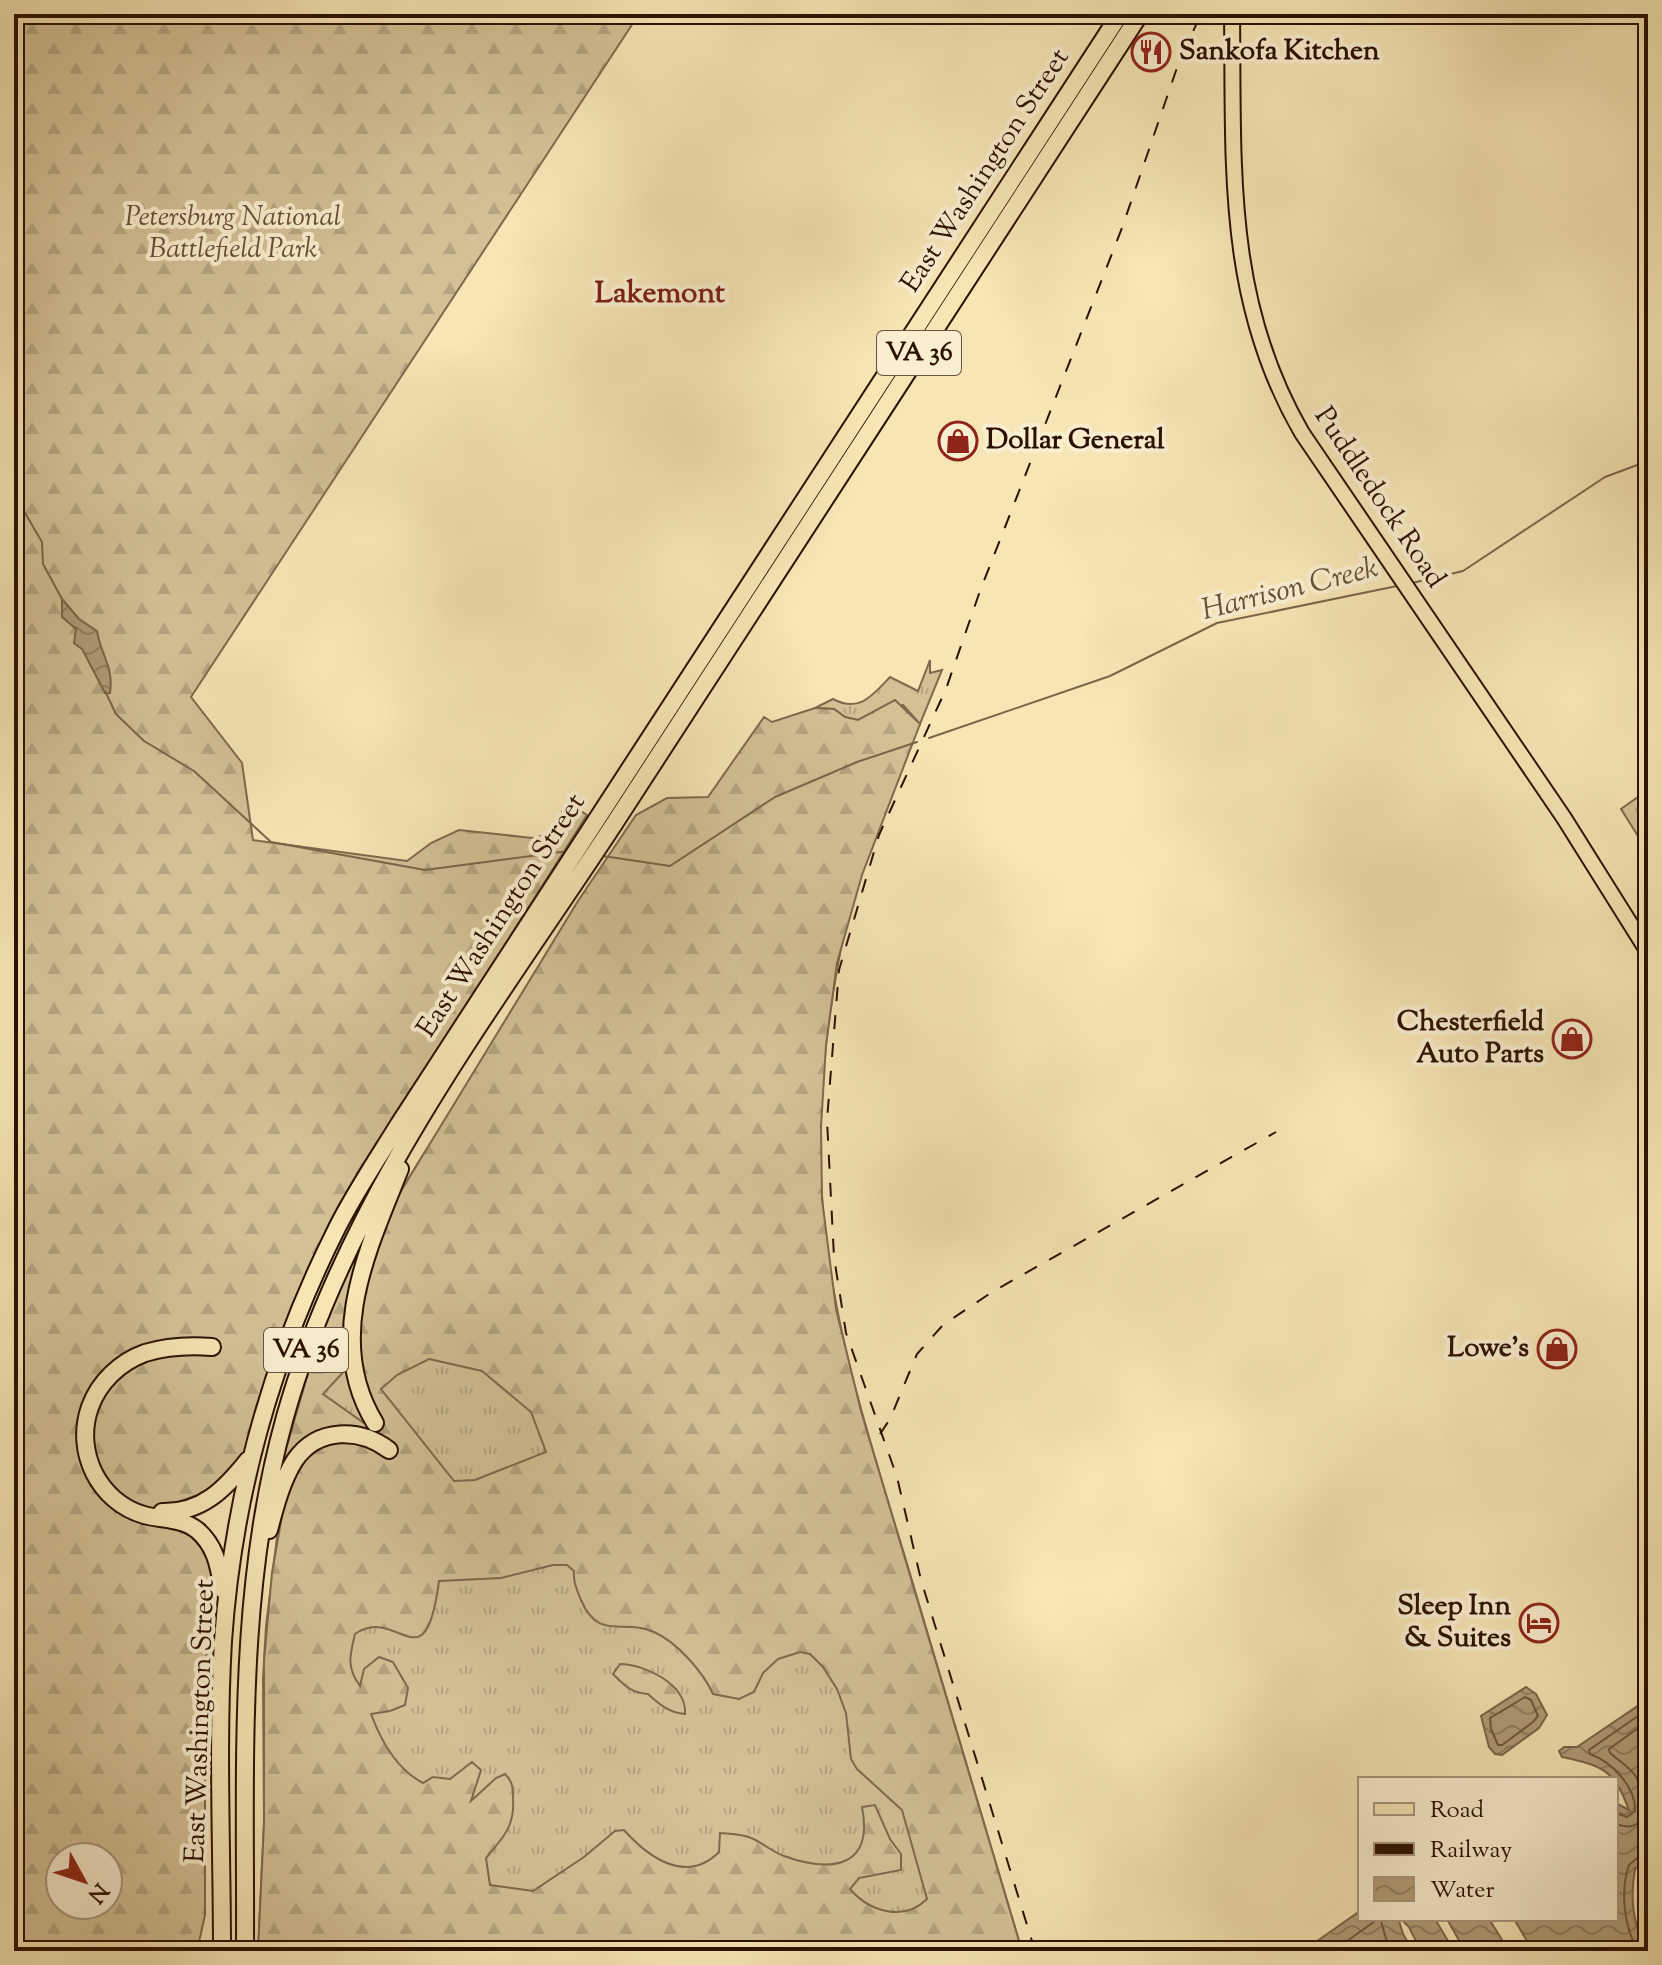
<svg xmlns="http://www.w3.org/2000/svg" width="1662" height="1965" font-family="'Sorts Mill Goudy',serif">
	<defs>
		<pattern id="grass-tufts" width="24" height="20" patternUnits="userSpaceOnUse" patternTransform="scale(2)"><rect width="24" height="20" fill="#d3c196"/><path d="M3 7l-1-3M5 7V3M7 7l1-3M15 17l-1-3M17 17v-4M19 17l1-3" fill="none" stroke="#b5a580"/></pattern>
		<pattern id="forest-firs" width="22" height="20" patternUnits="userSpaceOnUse" patternTransform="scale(2)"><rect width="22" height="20" fill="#d3c196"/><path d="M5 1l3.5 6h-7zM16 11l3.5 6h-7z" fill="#b5a580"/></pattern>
		<pattern id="water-waves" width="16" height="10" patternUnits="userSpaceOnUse" patternTransform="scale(2)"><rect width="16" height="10" fill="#b19d77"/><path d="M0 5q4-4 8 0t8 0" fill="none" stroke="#907f5f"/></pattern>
	</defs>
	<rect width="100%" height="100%" fill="#f6e5b5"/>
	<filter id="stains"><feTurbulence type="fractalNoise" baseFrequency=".0025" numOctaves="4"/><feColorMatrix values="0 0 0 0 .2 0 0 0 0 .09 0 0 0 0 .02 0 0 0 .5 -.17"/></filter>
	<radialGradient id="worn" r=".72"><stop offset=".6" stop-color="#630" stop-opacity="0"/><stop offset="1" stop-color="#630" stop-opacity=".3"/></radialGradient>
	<path fill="url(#grass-tufts)" stroke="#7f694b" stroke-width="2" d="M 930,660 L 930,673 L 942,670 L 920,724 L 903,705 L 858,720 L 845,717 L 834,709 L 815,708 L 833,699 C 859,713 872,696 890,677 L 918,691 Z
		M 1648,790 L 1648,852 L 1621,809 Z
		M 850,904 C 828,1005 814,1106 823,1210 C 833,1330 870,1442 905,1557 C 944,1688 983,1819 1022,1951 L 258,1951 L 264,1823 L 263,1679 L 266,1626 L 279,1521 L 290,1469 L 393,1204 L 421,1158 L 532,987 Z"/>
	<path fill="url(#forest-firs)" stroke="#7f694b" stroke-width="2" fill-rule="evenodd" d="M 14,14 L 639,14 L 191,697 L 242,763 L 253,840 L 407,861 L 431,843 L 459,830 L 532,838 L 550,834 L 563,810 L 573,806 L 587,815 L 340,1206 L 311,1262 L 275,1349 L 241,1473 L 219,1487 L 162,1508 L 191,1531 L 215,1562 L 205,1674 L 205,1915 L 197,1951 L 14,1951 ZM 60,1857 L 108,1857 L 108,1905 L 60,1905 Z
		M 895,700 L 920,724 L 862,875 L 837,963 L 826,1045 L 821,1127 L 822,1199 L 836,1309 L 861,1411 L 1022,1951 L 258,1951 L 264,1823 L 264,1661 L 272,1573 L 284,1504 L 286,1461 L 284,1456 L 313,1356 L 341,1281 L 366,1226 L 384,1219 L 578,901 L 636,815 L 667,798 L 708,797 L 764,717 L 772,722 L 815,708 L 834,709 L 845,717 L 858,720 ZM 359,1355 L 367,1396 L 382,1426 L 364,1423 L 323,1394 ZM 429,1359 L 482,1371 L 531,1412 L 546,1452 L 475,1480 L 454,1481 L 381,1389 L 397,1375 ZM 553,1565 L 567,1565 L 574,1571 C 573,1582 577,1590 581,1600 C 599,1642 623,1618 654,1632 C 677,1642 703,1672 713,1694 L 739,1699 L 754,1692 L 763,1673 L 778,1659 L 800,1652 L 810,1654 L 823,1667 L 837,1689 L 846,1713 L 851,1759 L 857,1769 L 902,1810 L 927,1899 C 904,1922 870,1912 850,1889 L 859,1878 L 901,1870 L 901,1854 L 890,1839 L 875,1805 L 862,1807 C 874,1868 831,1873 784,1856 C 772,1852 762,1842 751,1838 C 742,1834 729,1834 720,1833 L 719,1852 C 686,1885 648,1857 624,1830 L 615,1831 L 584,1857 L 533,1891 L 490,1885 L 486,1858 C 503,1838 515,1826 513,1799 C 513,1788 513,1782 505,1774 L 496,1778 L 471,1801 L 481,1770 L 472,1762 L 450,1779 L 433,1777 L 423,1783 C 396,1769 381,1741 371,1714 L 390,1711 L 405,1705 L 408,1688 L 393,1662 L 379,1657 L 364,1669 L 360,1686 C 346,1667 350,1655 355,1634 C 398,1604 425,1688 439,1581 L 501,1578 Z
		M 620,1664 C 644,1664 687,1684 685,1714 C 669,1713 659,1704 648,1694 C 631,1693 625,1686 613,1674 Z"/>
	<path fill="url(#water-waves)" stroke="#7b6547" stroke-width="2" d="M 62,599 L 79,619 L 97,631 C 101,656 114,667 110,693 L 105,693 L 82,649 L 74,643 L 76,629 L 62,617 Z
		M 1526,1687 L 1536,1694 L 1547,1715 L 1539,1728 L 1502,1755 L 1495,1754 L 1489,1747 L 1481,1716 Z
		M 1648,1699 L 1648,1860 L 1635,1869 C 1630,1897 1633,1926 1647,1951 L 1533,1951 L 1514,1919 L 1616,1919 L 1616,1803 L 1629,1810 C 1614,1770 1604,1766 1562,1757 L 1559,1751 L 1564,1747 L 1577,1747 Z
		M 1360,1911 L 1360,1919 L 1435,1919 L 1454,1951 L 1421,1951 L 1409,1927 L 1402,1920 L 1399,1921 L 1403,1934 L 1413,1951 L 1303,1951 Z
		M 1447,1919 L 1489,1919 L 1509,1951 L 1465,1951 Z"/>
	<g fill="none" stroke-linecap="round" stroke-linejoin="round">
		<path stroke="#6e573c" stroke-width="2" d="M 1525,1697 L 1531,1700 L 1538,1716 L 1533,1722 L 1502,1745 L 1498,1745 L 1491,1729 L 1490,1718 Z
			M 1616,1813 L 1627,1817 L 1635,1811 C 1636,1787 1612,1762 1590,1754 L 1589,1750 L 1648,1709
			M 1616,1824 C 1652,1837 1648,1793 1634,1774 C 1628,1766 1618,1760 1610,1753 L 1609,1749 L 1648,1721
			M 1333,1951 L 1378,1919 L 1381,1921 L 1386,1939 L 1392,1951
			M 1638,1951 C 1624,1927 1620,1891 1629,1865 L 1641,1855 L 1648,1854"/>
		<path stroke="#7b6547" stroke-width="2" d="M 14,494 L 42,542 L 43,564 L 62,599
			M 1412,583 L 1463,571 L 1605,477 L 1648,461
			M 105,691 L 116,714 L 144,741 L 194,771 L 271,842 L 425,870 L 569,851
			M 929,738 L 1110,676 L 1217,623 L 1397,586
			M 603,856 L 670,866 L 775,797 L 857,762 L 917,742"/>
		<defs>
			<path id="major" d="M 1232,14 C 1234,163 1224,299 1302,433 L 1564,818 L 1648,952"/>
			<path id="highway" d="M 212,1347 C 188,1345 168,1346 145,1353 C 120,1362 99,1382 90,1407 C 74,1452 99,1502 144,1515 C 162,1520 182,1518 197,1530 C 216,1546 219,1567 223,1590
				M 375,1423 C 324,1340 368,1249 400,1169
				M 162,1512 C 202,1513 225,1489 248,1460
				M 269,1530 C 275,1507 282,1480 295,1460 C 318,1427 360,1428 389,1450
				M 222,1951 C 222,1848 217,1744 223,1641 C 233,1497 272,1357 337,1228 C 355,1192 378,1158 399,1124 L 1120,14
				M 245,1951 C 246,1772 236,1591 285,1417 C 347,1196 490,1013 614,824 C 791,555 963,283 1140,14"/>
		</defs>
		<use href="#major" stroke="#2b1100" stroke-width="18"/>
		<use href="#highway" stroke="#2b1100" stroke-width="20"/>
		<use href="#major" stroke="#f6e5b5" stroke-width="14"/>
		<use href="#highway" stroke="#f6e5b5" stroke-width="16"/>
		<path stroke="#2b1100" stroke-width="2" stroke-dasharray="14 14" stroke-linecap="butt" d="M 880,1434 L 890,1419 L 917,1354 L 943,1325 L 992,1292 L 1276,1132
			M 1035,1951 L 921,1580 L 897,1477 L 846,1333 L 834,1257 L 827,1120 L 839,970 L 879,835 L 946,689 L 980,591 L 1122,228 L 1179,62 L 1201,14"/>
	</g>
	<defs>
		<symbol id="restaurant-ring" viewBox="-11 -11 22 22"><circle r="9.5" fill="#f9eecf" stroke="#8f2418" stroke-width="1.5"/><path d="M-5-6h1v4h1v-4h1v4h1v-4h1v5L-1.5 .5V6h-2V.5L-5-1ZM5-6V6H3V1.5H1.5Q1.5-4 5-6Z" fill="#8f2418"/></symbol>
		<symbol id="shop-ring" viewBox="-11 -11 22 22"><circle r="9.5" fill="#f9eecf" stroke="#8f2418" stroke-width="1.5"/><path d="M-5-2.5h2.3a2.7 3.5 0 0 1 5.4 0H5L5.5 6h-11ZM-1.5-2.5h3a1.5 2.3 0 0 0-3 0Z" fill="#8f2418"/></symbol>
		<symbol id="hotel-ring" viewBox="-11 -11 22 22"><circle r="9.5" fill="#f9eecf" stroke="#8f2418" stroke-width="1.5"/><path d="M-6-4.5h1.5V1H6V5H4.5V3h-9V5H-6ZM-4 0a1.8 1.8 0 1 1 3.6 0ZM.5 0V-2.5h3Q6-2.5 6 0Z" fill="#8f2418"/></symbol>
	</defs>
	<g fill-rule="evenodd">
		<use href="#restaurant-ring" x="1129" y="30" width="44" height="44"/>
		<use href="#shop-ring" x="936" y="419" width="44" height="44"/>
		<use href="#shop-ring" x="1550" y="1017" width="44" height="44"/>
		<use href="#shop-ring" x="1535" y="1327" width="44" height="44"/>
		<use href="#hotel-ring" x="1517" y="1601" width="44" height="44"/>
	</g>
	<g text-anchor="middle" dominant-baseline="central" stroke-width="8" stroke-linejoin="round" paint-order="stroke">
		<g fill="#f9eecf" stroke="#69533e" stroke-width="2">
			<rect x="877" y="331" width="84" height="44" rx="6"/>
			<rect x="264" y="1328" width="84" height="44" rx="6"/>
		</g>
		<g font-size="26" font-weight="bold" fill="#2b1100">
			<text x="919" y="353">VA 36</text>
			<text x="306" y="1350">VA 36</text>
		</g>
		<g font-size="28" font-weight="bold" fill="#2b1100" stroke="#f9eecf" text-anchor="end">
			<text x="1179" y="52" text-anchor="start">Sankofa Kitchen</text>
			<text x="986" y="441" text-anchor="start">Dollar General</text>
			<text x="1544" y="1023">Chesterfield<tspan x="1544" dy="32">Auto Parts</tspan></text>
			<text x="1529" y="1349">Lowe's</text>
			<text x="1511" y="1607">Sleep Inn<tspan x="1511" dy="32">&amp; Suites</tspan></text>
		</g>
		<g font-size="28" fill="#2b1100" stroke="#f9eecf">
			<text transform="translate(986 171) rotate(-57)">East Washington Street</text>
			<text transform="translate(1379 498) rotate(56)">Puddledock Road</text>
			<text transform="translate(502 916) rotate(-57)">East Washington Street</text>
			<text transform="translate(201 1721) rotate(-88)">East Washington Street</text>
		</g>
		<g font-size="28" font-style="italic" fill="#664f34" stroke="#f9eecf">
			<text x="233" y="218">Petersburg National<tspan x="233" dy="32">Battlefield Park</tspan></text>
		</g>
		<g font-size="30" font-weight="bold" fill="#7a1f14" stroke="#f9eecf">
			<text x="660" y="294">Lakemont</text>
		</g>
		<g font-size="30" font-style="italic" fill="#675036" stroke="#f9eecf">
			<text transform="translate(1290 590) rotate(-14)">Harrison Creek</text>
		</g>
	</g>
	<rect width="1662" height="1965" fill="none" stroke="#f6e5b5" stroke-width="48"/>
	<rect x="16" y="16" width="1630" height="1933" fill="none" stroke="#2b1100" stroke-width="4"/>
	<rect x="24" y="24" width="1614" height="1917" fill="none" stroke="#2b1100" stroke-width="2"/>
	<rect x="1358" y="1777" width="260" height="144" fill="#f9eecf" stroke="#a7967c" stroke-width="2"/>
	<rect x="1374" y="1803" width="40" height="12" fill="#f6e5b5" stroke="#a7967c" stroke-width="2"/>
	<text x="1430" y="1817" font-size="24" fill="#2b1100">Road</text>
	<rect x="1374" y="1843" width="40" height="12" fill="#2b1100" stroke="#a7967c" stroke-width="2"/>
	<text x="1430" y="1857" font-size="24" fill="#2b1100">Railway</text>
	<rect x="1374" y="1877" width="40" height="24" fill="url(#water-waves)" stroke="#a7967c" stroke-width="2"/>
	<text x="1430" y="1897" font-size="24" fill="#2b1100">Water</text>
	<g transform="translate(84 1881) rotate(130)"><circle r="38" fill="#f9eecf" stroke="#a7967c" stroke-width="2"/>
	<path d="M0-6L14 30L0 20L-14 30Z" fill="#8f2418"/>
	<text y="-12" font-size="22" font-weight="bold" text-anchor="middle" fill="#2b1100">N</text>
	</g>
	<rect width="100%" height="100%" filter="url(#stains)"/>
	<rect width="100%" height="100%" fill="url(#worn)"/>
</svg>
